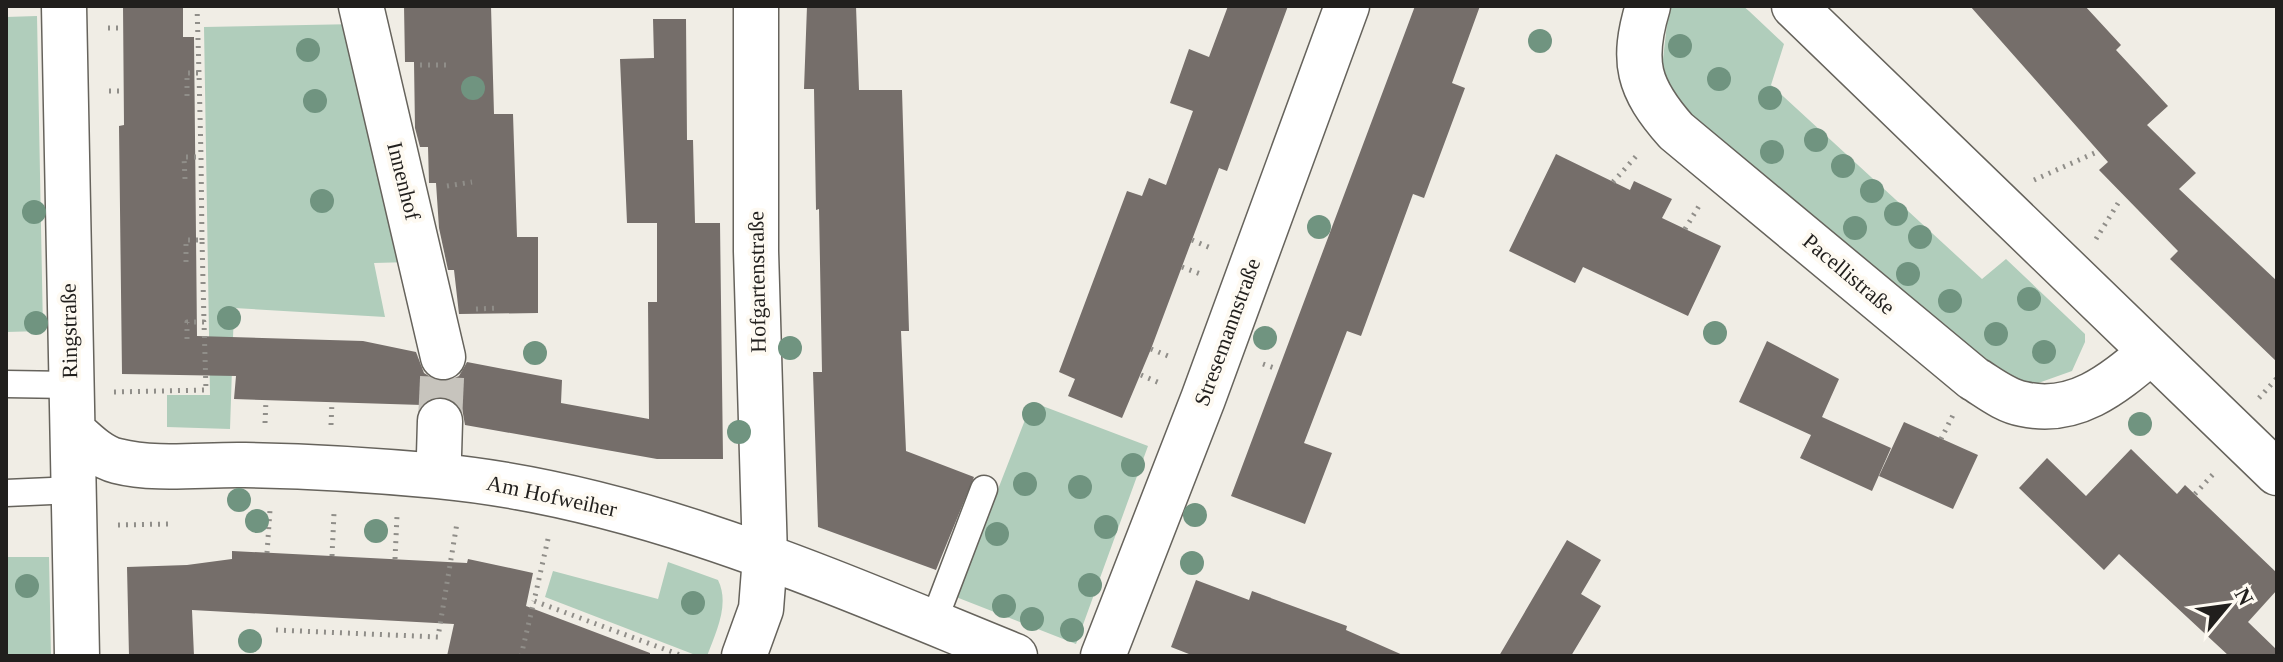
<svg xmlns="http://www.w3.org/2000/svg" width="2283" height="662" font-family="'Times New Roman',serif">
	<rect width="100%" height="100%" fill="#f0ede5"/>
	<path fill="#b0cdbb" d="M 1669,6 L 1743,6 L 1749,11 L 1784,44 L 1771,85 L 1982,279 L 2006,259 L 2085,334 L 2085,342 L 2072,371 L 2030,386 L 2010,379 L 1671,100 L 1661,77 Z
		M 37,16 L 43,331 L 6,332 L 6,17 Z
		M 358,24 L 411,262 L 374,263 L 385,317 L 234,308 L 230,429 L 167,427 L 167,395 L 210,395 L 204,27 Z
		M 1032,402 L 1148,446 L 1076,644 L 956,597 Z
		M 6,557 L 49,557 L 51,656 L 6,656 Z
		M 668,562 L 718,580 C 730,604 716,632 707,656 L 698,656 L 545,597 L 553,571 L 658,599 Z"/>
	<path fill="#756e6a" d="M 123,6 L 183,6 L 183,37 L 194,37 L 197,336 L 363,341 L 416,352 L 424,373 L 437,381 L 448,381 L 459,376 L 467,362 L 562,380 L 561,403 L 649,419 L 648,302 L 657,302 L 657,223 L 627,223 L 620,59 L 654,58 L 653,19 L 686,19 L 687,140 L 693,140 L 695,223 L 720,223 L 723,459 L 657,459 L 465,425 L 462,408 L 452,399 L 442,396 L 422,405 L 234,399 L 236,376 L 122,374 L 119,126 L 124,125 Z
		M 404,6 L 491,6 L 494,114 L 513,114 L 517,237 L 538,237 L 538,313 L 459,314 L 454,270 L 448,270 L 439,228 L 436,183 L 429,183 L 428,147 L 420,147 L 415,128 L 414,62 L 405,62 Z
		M 807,6 L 856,6 L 859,90 L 902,90 L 909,331 L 901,331 L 906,451 L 974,477 L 936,570 L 818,527 L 813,372 L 822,372 L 819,209 L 816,210 L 814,89 L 804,89 Z
		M 1228,6 L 1288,6 L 1227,171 L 1219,168 L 1151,349 L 1122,418 L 1068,396 L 1075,379 L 1059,372 L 1127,191 L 1142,196 L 1149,178 L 1166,185 L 1193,111 L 1170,103 L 1189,49 L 1209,57 Z
		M 1415,6 L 1480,6 L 1452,83 L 1465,88 L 1424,198 L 1413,194 L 1361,336 L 1347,331 L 1304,443 L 1332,453 L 1305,524 L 1231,496 Z
		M 1970,6 L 2085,6 L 2121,45 L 2116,50 L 2168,106 L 2147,125 L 2196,173 L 2179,189 L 2277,281 L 2277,362 L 2170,259 L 2178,251 L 2099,170 L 2108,162 Z
		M 1556,154 L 1630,190 L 1634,181 L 1672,199 L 1662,218 L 1721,246 L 1688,316 L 1583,267 L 1575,283 L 1509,251 Z
		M 1767,341 L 1839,379 L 1822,417 L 1891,448 L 1872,491 L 1800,458 L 1811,435 L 1739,402 Z
		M 1904,422 L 1978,455 L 1953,509 L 1879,476 Z
		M 2131,449 L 2177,494 L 2185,485 L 2277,573 L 2277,590 L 2248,622 L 2277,650 L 2277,656 L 2229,656 L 2119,554 L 2104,570 L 2019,488 L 2047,458 L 2086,496 Z
		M 1567,540 L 1601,560 L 1581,594 L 1601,606 L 1571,656 L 1499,656 Z
		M 232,551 L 467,563 L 468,559 L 533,573 L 526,606 L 650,653 L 650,656 L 447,656 L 454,624 L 192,610 L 194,656 L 129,656 L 127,567 L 187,565 L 232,559 Z
		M 1196,580 L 1249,600 L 1252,591 L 1347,626 L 1346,630 L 1405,656 L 1194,656 L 1171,647 Z"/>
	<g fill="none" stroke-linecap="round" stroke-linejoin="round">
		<path stroke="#c7c4bd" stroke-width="44" stroke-dasharray="44 22" stroke-linecap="butt" d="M 440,421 L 443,357"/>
		<defs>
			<path id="lane" d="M 6,384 L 70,385
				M 6,493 L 74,490
				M 933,623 L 984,489"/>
			<path id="street" d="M 64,6 L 77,656
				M 361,6 L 443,357
				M 1648,6 C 1631,62 1638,88 1676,131 L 1973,378 C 1988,387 2005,401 2023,404 C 2076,416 2114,383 2151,352
				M 1794,6 L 2277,473
				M 73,431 C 86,443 100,457 117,461 C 156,471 204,464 245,465 C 309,466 374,470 438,476 C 639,495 830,581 1015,656
				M 439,455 L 440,421
				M 744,656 L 761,609 L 765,557 L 756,251 L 756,6
				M 1103,656 L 1203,399 L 1347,6"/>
		</defs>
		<use href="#lane" stroke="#66635c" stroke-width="29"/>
		<use href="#street" stroke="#66635c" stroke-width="47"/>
		<path stroke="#908e89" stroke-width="5" stroke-dasharray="2 6" stroke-linecap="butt" d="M 197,6 L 199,73
			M 108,28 L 123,28
			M 420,65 L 447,65 L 447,61
			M 109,91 L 124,91
			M 187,96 L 187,73 L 199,73 L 201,157
			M 185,179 L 184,157 L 201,157 L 202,240
			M 2034,180 L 2099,151
			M 1613,182 L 1639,153
			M 447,186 L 472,182
			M 1685,229 L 1699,206
			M 2096,239 L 2120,200
			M 1192,240 L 1213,249
			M 186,262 L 186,240 L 202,240 L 204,322
			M 1182,267 L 1203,275
			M 476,309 L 498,308
			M 1151,349 L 1173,358
			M 1263,364 L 1277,369
			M 1141,375 L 1162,384
			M 114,392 L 206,390 L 204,322 L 187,322 L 187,345
			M 2259,398 L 2277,378
			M 265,423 L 266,400
			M 331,425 L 332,402
			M 1941,439 L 1953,415
			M 2195,494 L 2216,471
			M 118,525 L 168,524
			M 548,539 L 534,601 L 683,656
			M 267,553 L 270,510
			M 332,556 L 334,513
			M 395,559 L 397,516
			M 276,630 L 438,637 L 457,523
			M 521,656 L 534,601"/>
		<use href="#lane" stroke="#fff" stroke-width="26"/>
		<use href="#street" stroke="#fff" stroke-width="44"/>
	</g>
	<g fill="#709480">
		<circle cx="1540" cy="41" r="12"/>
		<circle cx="1680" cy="46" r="12"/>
		<circle cx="308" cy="50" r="12"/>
		<circle cx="1719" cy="79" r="12"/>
		<circle cx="473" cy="88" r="12"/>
		<circle cx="1770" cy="98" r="12"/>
		<circle cx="315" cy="101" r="12"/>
		<circle cx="1816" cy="140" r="12"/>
		<circle cx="1772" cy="152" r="12"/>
		<circle cx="1843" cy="166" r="12"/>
		<circle cx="1872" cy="191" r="12"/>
		<circle cx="322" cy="201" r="12"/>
		<circle cx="34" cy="212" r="12"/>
		<circle cx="1896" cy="214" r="12"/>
		<circle cx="1319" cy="227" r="12"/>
		<circle cx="1855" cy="228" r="12"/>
		<circle cx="1920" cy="237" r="12"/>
		<circle cx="1908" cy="274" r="12"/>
		<circle cx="2029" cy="299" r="12"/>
		<circle cx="1950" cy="301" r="12"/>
		<circle cx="229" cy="318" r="12"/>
		<circle cx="36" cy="323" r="12"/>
		<circle cx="1715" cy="333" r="12"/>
		<circle cx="1996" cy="334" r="12"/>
		<circle cx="1265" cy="338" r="12"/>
		<circle cx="790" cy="348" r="12"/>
		<circle cx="2044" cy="352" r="12"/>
		<circle cx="535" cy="353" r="12"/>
		<circle cx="1034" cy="414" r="12"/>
		<circle cx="2140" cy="424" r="12"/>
		<circle cx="739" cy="432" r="12"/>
		<circle cx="1133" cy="465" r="12"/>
		<circle cx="1025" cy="484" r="12"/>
		<circle cx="1080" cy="487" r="12"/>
		<circle cx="239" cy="500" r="12"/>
		<circle cx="1195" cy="515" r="12"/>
		<circle cx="257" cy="521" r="12"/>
		<circle cx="1106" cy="527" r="12"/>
		<circle cx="376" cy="531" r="12"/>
		<circle cx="997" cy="534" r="12"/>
		<circle cx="1192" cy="563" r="12"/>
		<circle cx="1090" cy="585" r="12"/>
		<circle cx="27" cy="586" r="12"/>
		<circle cx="693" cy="603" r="12"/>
		<circle cx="1004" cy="606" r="12"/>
		<circle cx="1032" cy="619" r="12"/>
		<circle cx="1072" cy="630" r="12"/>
		<circle cx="250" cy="641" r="12"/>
	</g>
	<g text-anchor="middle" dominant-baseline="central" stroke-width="8" stroke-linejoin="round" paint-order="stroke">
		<g font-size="22" fill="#211f1d" stroke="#fefaf2">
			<text transform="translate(404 181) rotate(76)">Innenhof</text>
			<text transform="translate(1849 274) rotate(40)">Pacellistraße</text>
			<text transform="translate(757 282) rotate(-91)">Hofgartenstraße</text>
			<text transform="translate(69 331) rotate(-91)">Ringstraße</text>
			<text transform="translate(1227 332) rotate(-70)">Stresemannstraße</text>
			<text transform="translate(552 496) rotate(12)">Am Hofweiher</text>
		</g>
	</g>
	<rect width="2283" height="662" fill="none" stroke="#211f1d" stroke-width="16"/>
	<g transform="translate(2227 606) rotate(61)" stroke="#fefaf2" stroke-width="6" paint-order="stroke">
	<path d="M0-6L14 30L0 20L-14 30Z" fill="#211f1d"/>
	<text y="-12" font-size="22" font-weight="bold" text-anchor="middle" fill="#211f1d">N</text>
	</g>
</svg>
